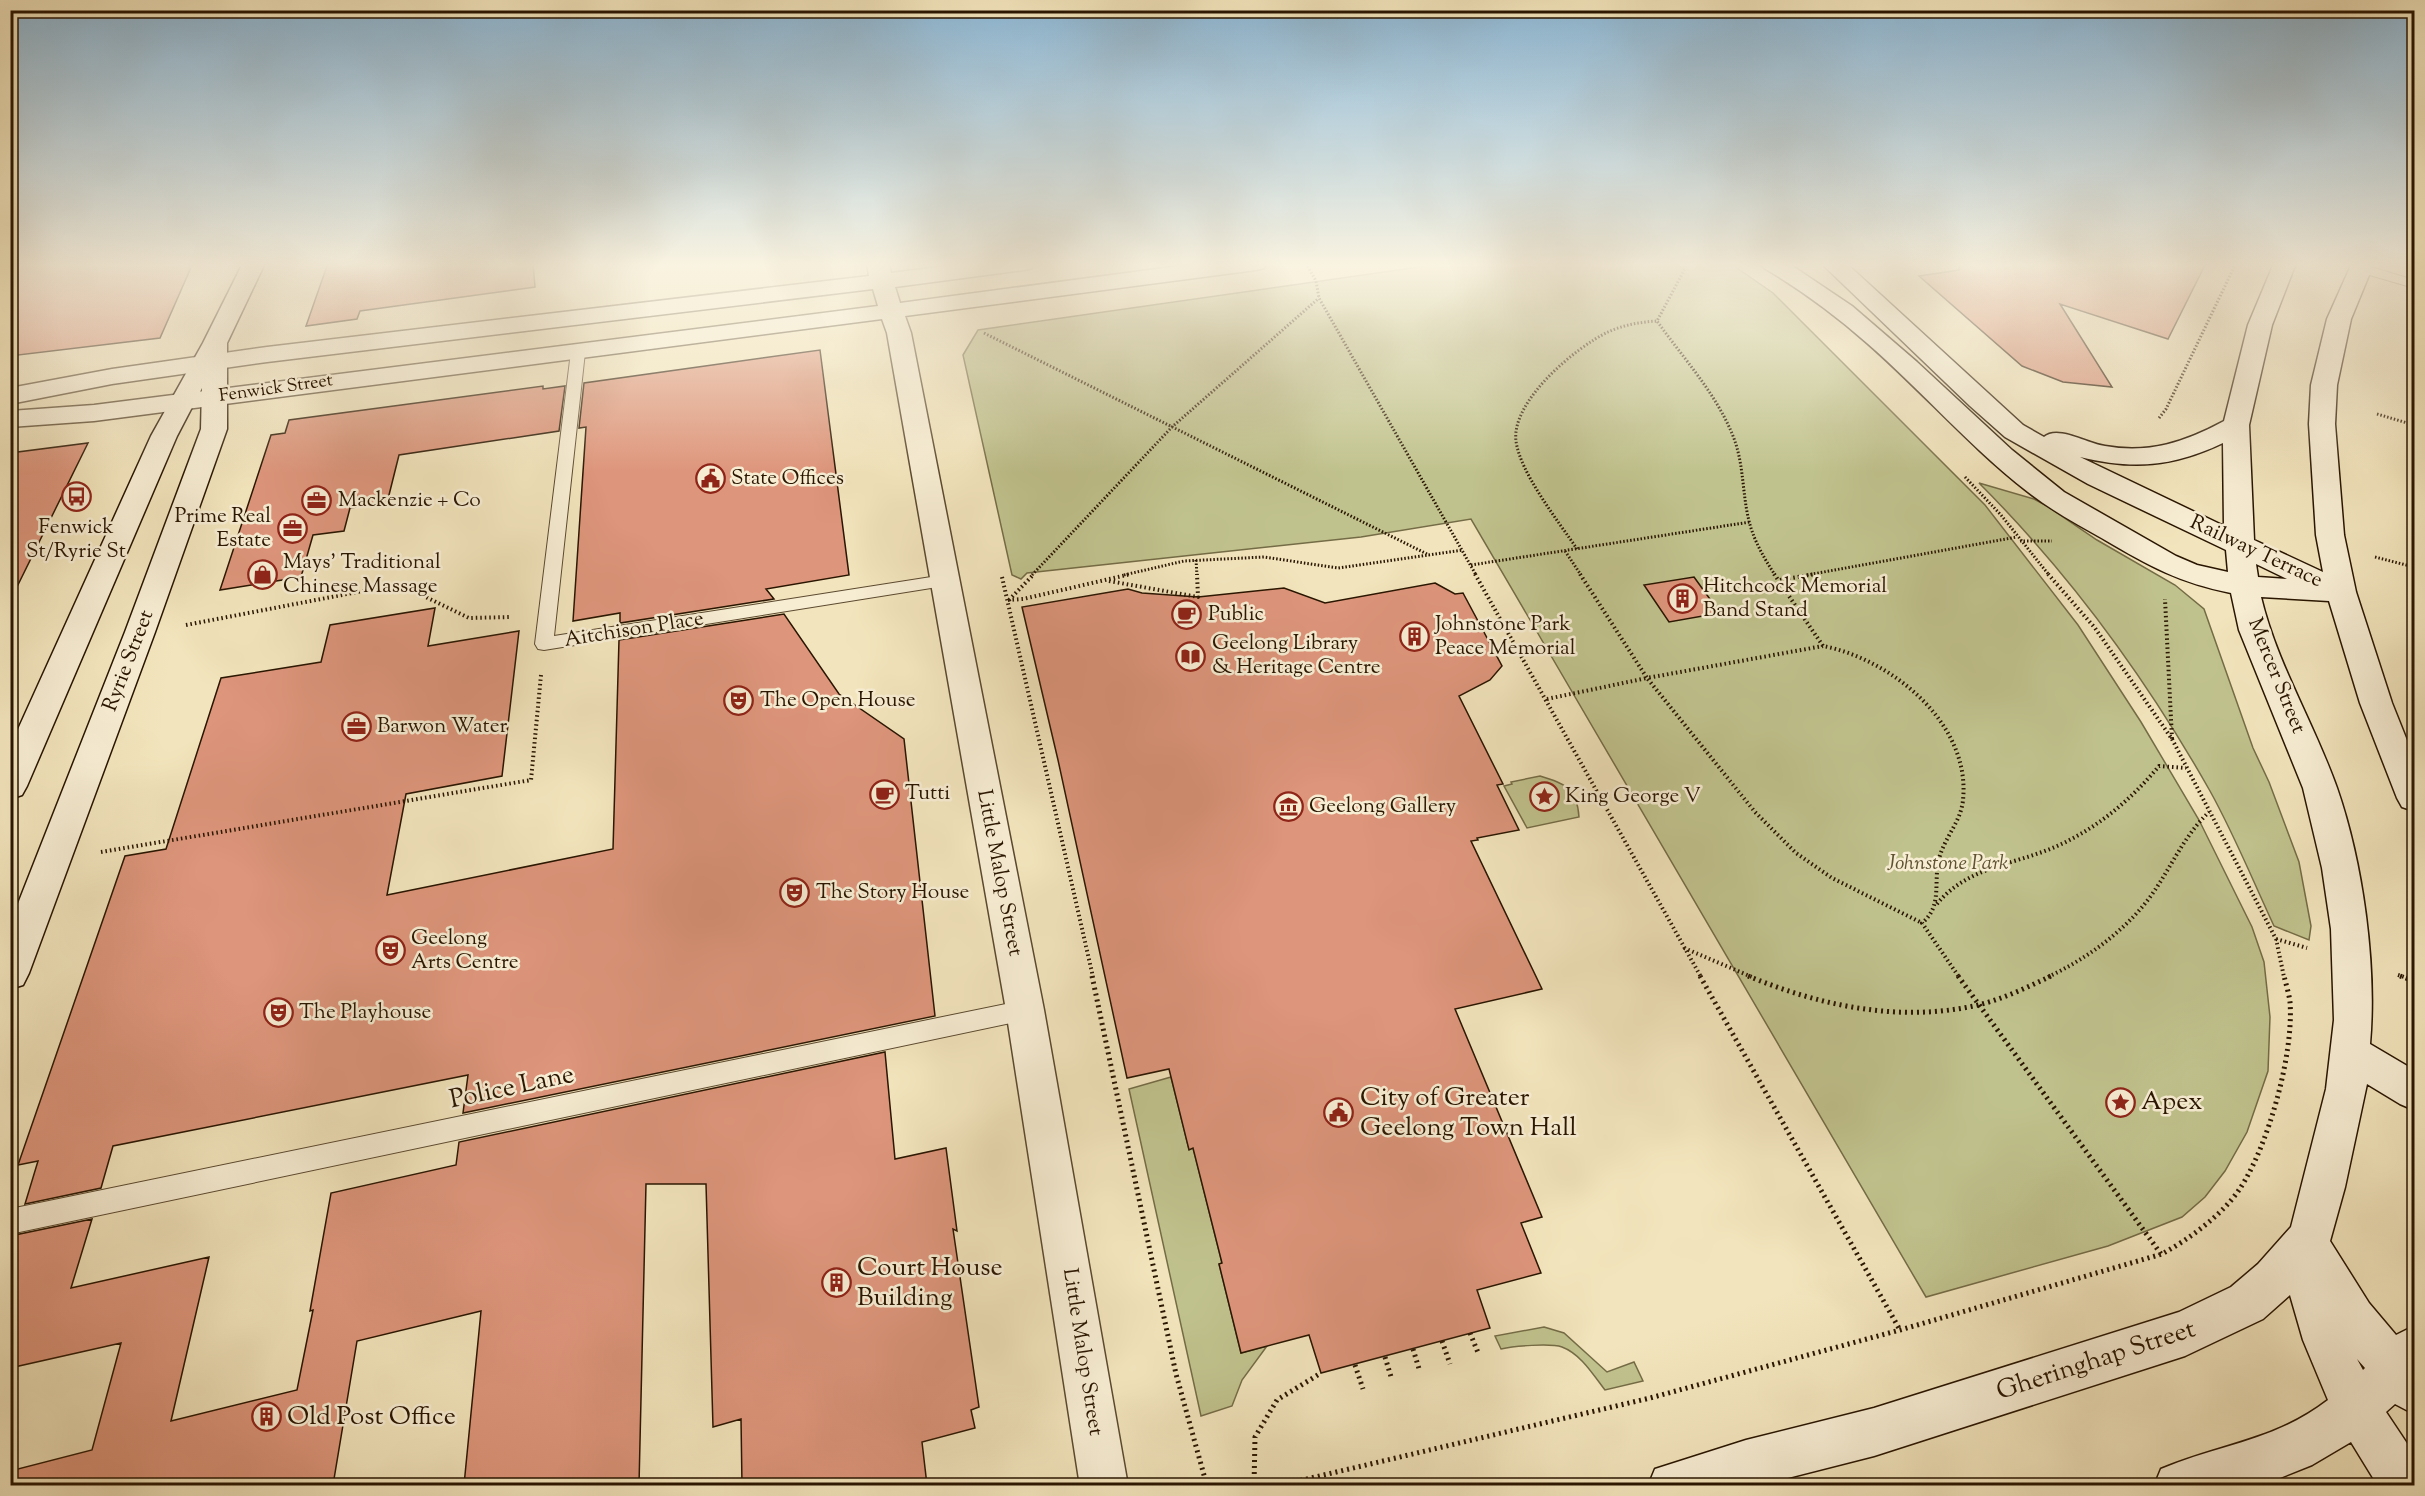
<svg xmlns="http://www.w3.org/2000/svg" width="2425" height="1496" font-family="'Sorts Mill Goudy',serif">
	<rect width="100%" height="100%" fill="#f2e4bc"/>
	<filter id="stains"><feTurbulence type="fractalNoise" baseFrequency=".00333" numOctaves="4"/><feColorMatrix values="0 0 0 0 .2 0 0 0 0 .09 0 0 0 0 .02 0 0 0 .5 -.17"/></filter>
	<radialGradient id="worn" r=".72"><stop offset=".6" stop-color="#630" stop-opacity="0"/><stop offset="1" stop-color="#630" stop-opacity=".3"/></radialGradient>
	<path fill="#c0c28d" stroke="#746c46" stroke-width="1.5" d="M 1447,263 L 1730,263 L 1734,266 L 1773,293 L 1985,505 L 2078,625 L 2141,722 L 2199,820 L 2252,927 L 2264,962 L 2270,1017 L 2268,1071 L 2247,1132 L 2225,1171 L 2205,1197 L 2182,1217 L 2108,1246 L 1926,1297 L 1471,519 L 1361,537 L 1027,573 L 1021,579 L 1012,575 L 963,355 L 978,330 Z
		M 1979,483 L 2034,499 L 2047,506 L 2097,540 L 2175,585 L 2204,609 L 2253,748 L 2269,782 L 2299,862 L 2311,926 L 2309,940 L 2274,926 C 2253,881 2234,834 2210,791 C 2146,678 2071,575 1979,483 Z
		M 1540,776 C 1566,784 1577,788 1579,817 L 1527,828 L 1504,786 L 1512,784 L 1511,782 Z
		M 1171,1077 L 1189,1149 L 1193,1148 L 1222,1263 L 1219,1264 L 1241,1353 L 1267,1346 L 1242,1380 L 1232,1406 L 1201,1416 L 1129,1089 Z
		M 1544,1327 L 1564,1333 L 1607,1372 L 1634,1362 L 1643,1381 L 1605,1390 C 1594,1376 1581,1354 1562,1347 C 1550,1343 1514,1346 1501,1349 L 1495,1336 Z"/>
	<path fill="#dd957b" stroke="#291500" stroke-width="1.5" d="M 20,263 L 193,263 L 160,338 L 10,356 L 10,279 Z
		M 328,263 L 533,263 L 535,287 L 360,311 L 357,319 L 306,326 Z
		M 1960,263 L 2206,263 L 2168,339 L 2060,304 L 2112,387 L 2063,382 L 2022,366 L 1919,276 L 1959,270 Z
		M 820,350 L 849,575 L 766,589 L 774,599 L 620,623 L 620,613 L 573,621 L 586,427 L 579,428 L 584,383 Z
		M 543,386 L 543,389 L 565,386 L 559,431 L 399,455 L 387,503 L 350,508 L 344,531 L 313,535 L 301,577 L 220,590 L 271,435 L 285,433 L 289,420 Z
		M 88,443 L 10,601 L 10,453 Z
		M 1694,577 L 1720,613 L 1669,622 L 1644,585 Z
		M 1435,583 L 1455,594 L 1463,593 L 1502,666 L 1490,680 L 1459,696 L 1503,784 L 1497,785 L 1519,830 L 1477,838 L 1478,840 L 1471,841 L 1542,989 L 1455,1009 L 1542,1217 L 1521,1223 L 1541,1273 L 1477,1290 L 1490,1328 L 1321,1373 L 1309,1335 L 1241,1353 L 1219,1264 L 1222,1263 L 1193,1148 L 1189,1150 L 1169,1069 L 1127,1078 L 1058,760 L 1022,607 L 1128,589 L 1142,593 L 1198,597 L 1284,588 L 1325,603 Z
		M 435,608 L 428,646 L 519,631 L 502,776 L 406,794 L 387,895 L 613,849 L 619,640 L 784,614 L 839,694 L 904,739 L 935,1016 L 463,1113 L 468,1075 L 113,1146 L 101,1188 L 25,1204 L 38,1161 L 18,1165 L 125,856 L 166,849 L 221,678 L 321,662 L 330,625 Z
		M 885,1052 L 895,1159 L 946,1148 L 957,1231 L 953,1229 L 979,1407 L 971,1410 L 975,1428 L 922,1442 L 927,1485 L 742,1485 L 741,1419 L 713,1427 L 706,1184 L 646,1184 L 639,1485 L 464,1485 L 481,1311 L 357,1341 L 333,1485 L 10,1485 L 10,1471 L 92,1450 L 121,1343 L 10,1368 L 10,1249 L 15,1235 L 92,1219 L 71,1288 L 209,1257 L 171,1421 L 297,1390 L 313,1310 L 310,1311 L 331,1193 L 456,1165 L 459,1142 Z"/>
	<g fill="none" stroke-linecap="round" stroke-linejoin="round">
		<defs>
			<path id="lane" d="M 2361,264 L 2414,280 L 2414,288 L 2356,271 L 2354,268 Z
				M 578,348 L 585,352 L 554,636 L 944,575 L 950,577 L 953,581 L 950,585 L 544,650 L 538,649 L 535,644 L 571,352 Z
				M 1025,1000 L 1033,1003 L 1036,1010 L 1033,1017 L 1025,1020 L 10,1234 L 10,1209 Z"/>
			<path id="street" d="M 867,263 L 889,263 L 891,273 L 970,263 L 1035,263 L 1032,268 L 1024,270 L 895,287 L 900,303 L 1202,263 L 1267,263 L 1264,268 L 1256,270 L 905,316 L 911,333 L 1044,1010 L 1128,1486 L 1080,1486 L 1006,1010 L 887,333 L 882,319 L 94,421 L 10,427 L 10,411 L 94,405 L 878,306 L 873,289 L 267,362 L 112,384 L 10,404 L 10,388 L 112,369 L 267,347 L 869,276 Z"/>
			<path id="secondary" d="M 243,263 L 265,263 L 227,343 L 227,429 L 155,632 L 29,973 L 23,985 L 10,989 L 10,924 L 125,632 L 201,429 L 202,388 L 177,436 L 27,786 L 22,795 L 10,799 L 10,747 L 151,436 L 203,343 Z
				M 1761,263 L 1788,263 L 1852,306 L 1917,362 L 2012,450 L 2064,492 L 2176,556 L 2197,565 L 2228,572 L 2226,550 L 2088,484 L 2005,437 L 1970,406 L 1821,263 L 1846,263 L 2023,425 L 2044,437 C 2058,425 2088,444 2105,446 C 2149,454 2185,442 2224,421 L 2248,325 L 2274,263 L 2296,263 L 2272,325 L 2249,425 L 2254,540 L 2323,572 L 2316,535 L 2309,424 L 2311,385 L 2327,319 L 2352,263 L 2374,263 L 2351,319 L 2337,385 L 2335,424 L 2344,535 L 2356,592 L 2392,703 L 2414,758 L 2414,811 L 2402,807 L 2397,798 L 2360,703 L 2329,601 L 2261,597 C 2277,664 2314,723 2337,788 C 2363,863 2377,965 2370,1044 L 2414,1070 L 2414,1110 L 2400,1104 L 2367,1084 L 2345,1187 L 2330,1241 L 2369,1303 L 2396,1335 L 2414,1326 L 2414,1414 L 2395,1404 L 2386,1412 L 2414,1454 L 2414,1486 L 2378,1486 L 2351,1442 L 2312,1465 L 2260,1486 L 2154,1486 L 2161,1469 C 2220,1444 2275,1441 2328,1400 L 2303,1340 L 2290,1295 L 2263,1319 L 2185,1356 L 1874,1456 L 1756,1486 L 1648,1486 L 1655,1469 L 1746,1440 L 1874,1408 L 2179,1312 L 2231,1287 L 2258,1264 L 2291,1227 L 2326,1089 L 2334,1020 L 2331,929 L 2322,868 L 2303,788 L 2239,630 L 2231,593 C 2180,583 2149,566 2105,540 C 2079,525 2052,511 2028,492 C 1970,447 1922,391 1867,343 C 1835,315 1801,290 1764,268 ZM 2223,443 L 2224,526 L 2080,457 C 2133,470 2173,467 2223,443 ZM 2256,564 L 2287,579 L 2258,577 ZM 2357,1359 L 2365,1368 L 2363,1370 Z"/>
		</defs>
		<use href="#lane" stroke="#5b492f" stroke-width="2"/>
		<use href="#street" stroke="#5b492f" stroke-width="3"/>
		<use href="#secondary" stroke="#291500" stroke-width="3"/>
		<path stroke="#291500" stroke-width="3" stroke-dasharray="1.5 2" stroke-linecap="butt" d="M 1306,263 L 1316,281 L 1319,298 L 1476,575
			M 1688,263 L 1657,321 C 1683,358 1716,393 1733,436 C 1744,463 1742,493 1749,521 C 1754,541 1764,558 1775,575
			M 984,333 L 1429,555
			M 2377,414 L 2414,425
			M 2159,418 L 2166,409 L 2236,263
			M 1965,477 L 2001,515 L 2049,575
			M 2020,541 L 2052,541
			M 1577,549 C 1559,522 1520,473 1516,441 C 1511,401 1576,347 1608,332 C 1623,325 1640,322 1657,321
			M 1565,551 L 1581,575
			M 2375,557 L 2414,567
			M 1196,560 L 1197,575
			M 1471,565 L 1750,522
			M 1032,575 L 1172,427 L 1319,298
			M 1124,575 L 1184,561 L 1264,557 L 1338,568 L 1463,550
			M 1807,575 L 2017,537"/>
		<path stroke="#291500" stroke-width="4" stroke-dasharray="1.5 3" stroke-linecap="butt" d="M 1475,574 L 1701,977
			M 1580,574 L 1647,678 L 1823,646
			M 1774,574 L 1823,646 C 1891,659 1971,723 1963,800 C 1961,822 1944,838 1939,859 C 1933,882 1943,906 1922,923 L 1959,977
			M 2048,574 L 2095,628 L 2172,739 L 2165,599
			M 1002,577 L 1093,977
			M 1780,580 L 1815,574
			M 1109,581 L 1198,597 L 1197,574
			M 1008,600 L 1023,599 L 1131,574
			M 1009,600 L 1034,574
			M 186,625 L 399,584 L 469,618 L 511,617
			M 1547,699 L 1647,678 L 1755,812 L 1796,853 L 1832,878 L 1922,923
			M 2172,739 L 2276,939 L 2284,977
			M 101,852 L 531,780 L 541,675
			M 1937,904 C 1967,867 2013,865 2055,847 C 2096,829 2130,801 2159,766 L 2186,768
			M 2276,939 L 2307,948
			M 1684,948 L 1752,977
			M 2398,975 L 2404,977
			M 2048,977 C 2090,957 2131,927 2157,887 C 2174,861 2186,834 2209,812"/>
		<path stroke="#291500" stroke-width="5" stroke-dasharray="2 4" stroke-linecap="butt" d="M 1092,976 L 1176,1374 L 1207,1486
			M 1700,976 L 1900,1330
			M 1748,976 C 1821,1006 1900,1023 1978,1005 C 2003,999 2028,987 2051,976
			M 1958,976 L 2161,1254
			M 2400,976 L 2414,981
			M 1470,1333 L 1479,1355
			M 1442,1341 L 1450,1364
			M 1413,1349 L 1420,1372
			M 1385,1357 L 1392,1380
			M 1355,1365 L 1363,1389
			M 1254,1486 L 1255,1437 L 1277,1400 L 1321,1373
			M 1277,1486 L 1650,1398 L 1900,1330 L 2162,1254 C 2189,1239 2221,1216 2239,1190 C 2268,1147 2294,1054 2290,1002 C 2289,994 2286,984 2284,976"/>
		<use href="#lane" fill="#f7edd3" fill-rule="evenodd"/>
		<use href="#street" fill="#f7edd3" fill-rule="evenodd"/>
		<use href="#secondary" fill="#f7edd3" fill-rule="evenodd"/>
	</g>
	<linearGradient id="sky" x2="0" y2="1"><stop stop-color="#8bb7d6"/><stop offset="0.56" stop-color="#f9f3e1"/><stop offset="1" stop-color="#f9f3e1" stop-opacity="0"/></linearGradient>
	<rect width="2425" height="473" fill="url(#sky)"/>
	<defs>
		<symbol id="civic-ring" viewBox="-11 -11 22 22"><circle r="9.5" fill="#f7edd3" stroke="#8f2418" stroke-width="1.5"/><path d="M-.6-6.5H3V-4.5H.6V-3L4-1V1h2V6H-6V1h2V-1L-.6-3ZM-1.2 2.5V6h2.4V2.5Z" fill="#8f2418"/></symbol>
		<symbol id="bus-ring" viewBox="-11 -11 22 22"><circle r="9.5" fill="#f7edd3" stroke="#8f2418" stroke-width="1.5"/><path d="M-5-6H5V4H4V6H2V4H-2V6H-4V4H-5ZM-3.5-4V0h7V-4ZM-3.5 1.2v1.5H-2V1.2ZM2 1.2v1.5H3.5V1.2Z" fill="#8f2418"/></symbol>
		<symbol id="office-ring" viewBox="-11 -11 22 22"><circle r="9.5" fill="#f7edd3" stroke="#8f2418" stroke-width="1.5"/><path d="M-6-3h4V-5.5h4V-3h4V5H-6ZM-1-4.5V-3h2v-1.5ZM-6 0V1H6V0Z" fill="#8f2418"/></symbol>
		<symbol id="shop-ring" viewBox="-11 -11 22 22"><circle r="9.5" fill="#f7edd3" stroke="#8f2418" stroke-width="1.5"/><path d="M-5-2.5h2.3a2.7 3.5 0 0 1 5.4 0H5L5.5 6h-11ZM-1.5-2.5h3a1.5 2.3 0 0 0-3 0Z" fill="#8f2418"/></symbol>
		<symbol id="building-ring" viewBox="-11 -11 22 22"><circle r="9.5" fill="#f7edd3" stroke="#8f2418" stroke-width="1.5"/><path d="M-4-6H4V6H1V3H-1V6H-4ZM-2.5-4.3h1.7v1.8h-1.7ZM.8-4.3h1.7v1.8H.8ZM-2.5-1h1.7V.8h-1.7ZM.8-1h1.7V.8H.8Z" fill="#8f2418"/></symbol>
		<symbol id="cafe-ring" viewBox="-11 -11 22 22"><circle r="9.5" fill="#f7edd3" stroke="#8f2418" stroke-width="1.5"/><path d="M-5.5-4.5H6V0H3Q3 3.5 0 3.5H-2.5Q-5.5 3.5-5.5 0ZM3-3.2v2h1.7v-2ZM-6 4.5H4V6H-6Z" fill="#8f2418"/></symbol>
		<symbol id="library-ring" viewBox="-11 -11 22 22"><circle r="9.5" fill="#f7edd3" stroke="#8f2418" stroke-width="1.5"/><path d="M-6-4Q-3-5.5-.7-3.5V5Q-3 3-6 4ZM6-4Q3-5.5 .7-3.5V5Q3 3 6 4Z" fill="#8f2418"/></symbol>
		<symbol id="theatre-ring" viewBox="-11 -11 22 22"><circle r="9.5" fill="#f7edd3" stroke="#8f2418" stroke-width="1.5"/><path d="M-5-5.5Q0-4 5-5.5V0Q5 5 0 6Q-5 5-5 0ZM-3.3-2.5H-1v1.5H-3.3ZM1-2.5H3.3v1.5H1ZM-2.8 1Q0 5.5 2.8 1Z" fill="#8f2418"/></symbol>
		<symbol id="sight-ring" viewBox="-11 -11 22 22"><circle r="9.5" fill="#f7edd3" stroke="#8f2418" stroke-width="1.5"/><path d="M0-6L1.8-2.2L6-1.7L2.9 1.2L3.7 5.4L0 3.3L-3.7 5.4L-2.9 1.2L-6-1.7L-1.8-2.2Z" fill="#8f2418"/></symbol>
		<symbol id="museum-ring" viewBox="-11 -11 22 22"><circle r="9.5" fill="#f7edd3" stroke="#8f2418" stroke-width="1.5"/><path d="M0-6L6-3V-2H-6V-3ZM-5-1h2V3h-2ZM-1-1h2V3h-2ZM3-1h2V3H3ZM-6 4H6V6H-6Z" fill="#8f2418"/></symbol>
	</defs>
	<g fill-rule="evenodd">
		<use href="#civic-ring" x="694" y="462" width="33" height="33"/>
		<use href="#bus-ring" x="60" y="480" width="33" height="33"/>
		<use href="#office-ring" x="300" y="484" width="33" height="33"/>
		<use href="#office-ring" x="276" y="512" width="33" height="33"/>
		<use href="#shop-ring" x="246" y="558" width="33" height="33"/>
		<use href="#building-ring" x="1666" y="582" width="33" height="33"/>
		<use href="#cafe-ring" x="1170" y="598" width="33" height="33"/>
		<use href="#building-ring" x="1398" y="620" width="33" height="33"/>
		<use href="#library-ring" x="1174" y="640" width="33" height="33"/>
		<use href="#theatre-ring" x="722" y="684" width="33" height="33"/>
		<use href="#office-ring" x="340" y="710" width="33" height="33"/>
		<use href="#cafe-ring" x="868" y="778" width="33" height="33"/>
		<use href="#sight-ring" x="1528" y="780" width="33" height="33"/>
		<use href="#museum-ring" x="1272" y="790" width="33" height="33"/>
		<use href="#theatre-ring" x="778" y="876" width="33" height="33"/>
		<use href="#theatre-ring" x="374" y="934" width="33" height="33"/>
		<use href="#theatre-ring" x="262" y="996" width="33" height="33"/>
		<use href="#sight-ring" x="2104" y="1086" width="33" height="33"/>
		<use href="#civic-ring" x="1322" y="1096" width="33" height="33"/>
		<use href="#building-ring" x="820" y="1266" width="33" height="33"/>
		<use href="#building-ring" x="250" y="1400" width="33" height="33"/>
	</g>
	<g text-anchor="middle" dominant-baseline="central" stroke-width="5" stroke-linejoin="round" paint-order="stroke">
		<g font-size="18" fill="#291500" stroke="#f7edd3">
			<text transform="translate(276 389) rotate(-8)">Fenwick Street</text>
		</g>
		<g font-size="21" fill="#291500" stroke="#f7edd3" text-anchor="start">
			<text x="731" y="479">State Offices</text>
			<text x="338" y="501">Mackenzie + Co</text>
			<text x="271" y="517" text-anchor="end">Prime Real<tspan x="271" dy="24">Estate</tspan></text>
			<text x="76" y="528" text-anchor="middle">Fenwick<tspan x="76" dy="24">St/Ryrie St</tspan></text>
			<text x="283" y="563">Mays' Traditional<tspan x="283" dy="24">Chinese Massage</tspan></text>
			<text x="1703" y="587">Hitchcock Memorial<tspan x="1703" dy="24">Band Stand</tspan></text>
			<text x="1208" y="615">Public</text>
			<text x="1435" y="625">Johnstone Park<tspan x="1435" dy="24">Peace Memorial</tspan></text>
			<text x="1212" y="644">Geelong Library<tspan x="1212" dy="24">&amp; Heritage Centre</tspan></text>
			<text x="760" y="701">The Open House</text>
			<text x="377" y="727">Barwon Water</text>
			<text x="905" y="794">Tutti</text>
			<text x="1565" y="797">King George V</text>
			<text x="1309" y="807">Geelong Gallery</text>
			<text x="816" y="893">The Story House</text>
			<text x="411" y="939">Geelong<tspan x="411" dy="24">Arts Centre</tspan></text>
			<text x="299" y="1013">The Playhouse</text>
		</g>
		<g font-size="21" fill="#291500" stroke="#f7edd3">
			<text transform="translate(2256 552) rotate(25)">Railway Terrace</text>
			<text transform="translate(634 630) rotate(-9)">Aitchison Place</text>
			<text transform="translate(129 661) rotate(-69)">Ryrie Street</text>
			<text transform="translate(2276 676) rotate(68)">Mercer Street</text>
			<text transform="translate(999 873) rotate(79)">Little Malop Street</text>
			<text transform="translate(1082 1352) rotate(81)">Little Malop Street</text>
		</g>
		<g font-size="21" font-style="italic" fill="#5e5231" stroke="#f7edd3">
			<text x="1948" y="864">Johnstone Park</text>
		</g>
		<g font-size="26" fill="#291500" stroke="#f7edd3">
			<text transform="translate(512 1088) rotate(-12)">Police Lane</text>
			<text transform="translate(2096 1361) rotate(-18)">Gheringhap Street</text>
		</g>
		<g font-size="26" fill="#291500" stroke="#f7edd3" text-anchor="start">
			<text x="1360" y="1098">City of Greater<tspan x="1360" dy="30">Geelong Town Hall</tspan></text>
			<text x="2141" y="1102">Apex</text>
			<text x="857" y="1268">Court House<tspan x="857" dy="30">Building</tspan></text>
			<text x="287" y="1417">Old Post Office</text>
		</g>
	</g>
	<rect width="2425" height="1496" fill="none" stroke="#f2e4bc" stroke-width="36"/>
	<rect x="12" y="12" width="2401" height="1472" fill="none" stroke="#291500" stroke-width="3"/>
	<rect x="18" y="18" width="2389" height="1460" fill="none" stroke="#291500" stroke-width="1.5"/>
	<rect width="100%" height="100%" filter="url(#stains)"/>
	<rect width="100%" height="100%" fill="url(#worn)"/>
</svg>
